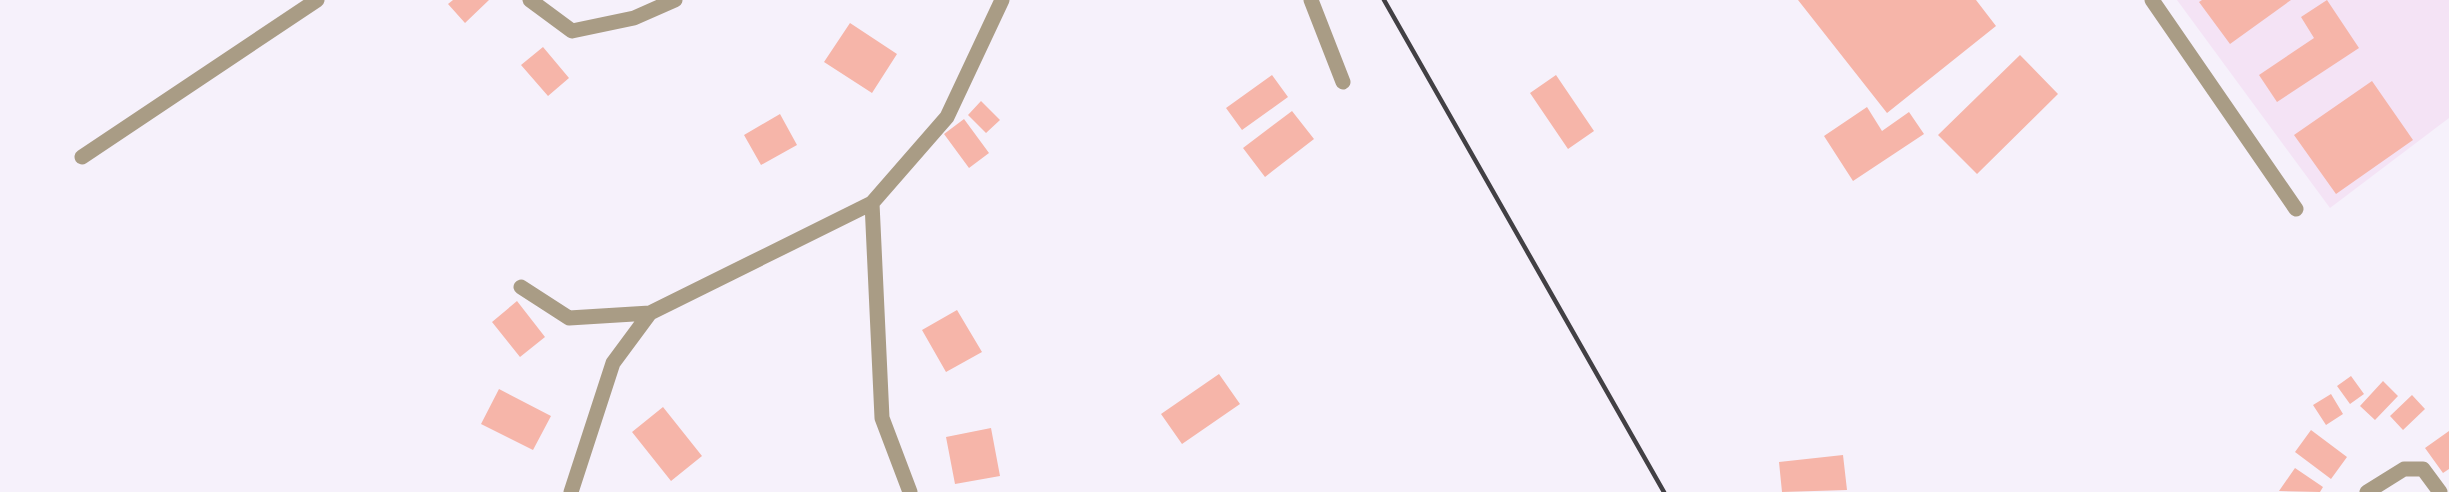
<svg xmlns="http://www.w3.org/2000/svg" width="2449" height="492" font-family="'PT Sans',sans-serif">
	<rect width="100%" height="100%" fill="#f6f1fb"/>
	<path fill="#f4e3f5" d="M 2177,0 L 2449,0 L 2449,118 L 2330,208 Z"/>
	<path fill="#f6b5a9" d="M 453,0 L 489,0 L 465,23 L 448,4 Z
		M 1798,0 L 1976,0 L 1996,26 L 1887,113 Z
		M 2202,0 L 2291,0 L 2230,44 L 2199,2 Z
		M 2327,0 L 2359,48 L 2277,102 L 2259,75 L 2314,38 L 2301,17 Z
		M 850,23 L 897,54 L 872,93 L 824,62 Z
		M 543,47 L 569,78 L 548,96 L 521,65 Z
		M 2020,55 L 2058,94 L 1977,174 L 1938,135 Z
		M 1272,75 L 1288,97 L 1242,130 L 1226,108 Z
		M 1556,75 L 1594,131 L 1568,149 L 1530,93 Z
		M 2372,81 L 2413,140 L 2336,194 L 2294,135 Z
		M 981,101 L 1000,120 L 986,133 L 968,115 Z
		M 1867,107 L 1882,131 L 1909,112 L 1924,134 L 1853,181 L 1824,136 Z
		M 1292,111 L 1314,139 L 1265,177 L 1243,148 Z
		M 780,114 L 797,145 L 761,165 L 744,135 Z
		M 964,119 L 989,153 L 969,168 L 944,134 Z
		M 517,301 L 545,337 L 520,357 L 492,322 Z
		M 957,310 L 982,352 L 946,372 L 922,330 Z
		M 1219,374 L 1240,404 L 1182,444 L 1161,414 Z
		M 2351,376 L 2364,394 L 2350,404 L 2337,386 Z
		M 2383,381 L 2398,396 L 2375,420 L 2360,406 Z
		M 499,389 L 551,416 L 533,450 L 481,424 Z
		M 2331,394 L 2343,414 L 2326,425 L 2313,405 Z
		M 2412,395 L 2425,409 L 2403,430 L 2390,416 Z
		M 663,407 L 702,456 L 671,481 L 632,432 Z
		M 991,428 L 1000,476 L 955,484 L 946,437 Z
		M 2311,430 L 2347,457 L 2331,479 L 2295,452 Z
		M 2449,431 L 2449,469 L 2443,473 L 2425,448 Z
		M 1843,455 L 1847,490 L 1782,492 L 1779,462 Z
		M 2295,468 L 2323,487 L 2320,492 L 2279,491 Z"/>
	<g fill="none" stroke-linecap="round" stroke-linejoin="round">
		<path stroke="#a99c85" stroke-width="15" d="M 530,0 L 572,31 L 634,18 L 675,0
			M 1311,0 L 1343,82
			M 2152,0 L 2296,209
			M 82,157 L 317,0
			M 521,287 L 569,318 L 650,313 L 872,203
			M 571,492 L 613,363 L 650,313
			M 910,492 L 882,418 L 872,203 L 947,117 L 1002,0
			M 2367,492 L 2404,469 L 2423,469 L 2440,492"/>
		<path stroke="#424044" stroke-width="4.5" d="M 1384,0 L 1664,492"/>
	</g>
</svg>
